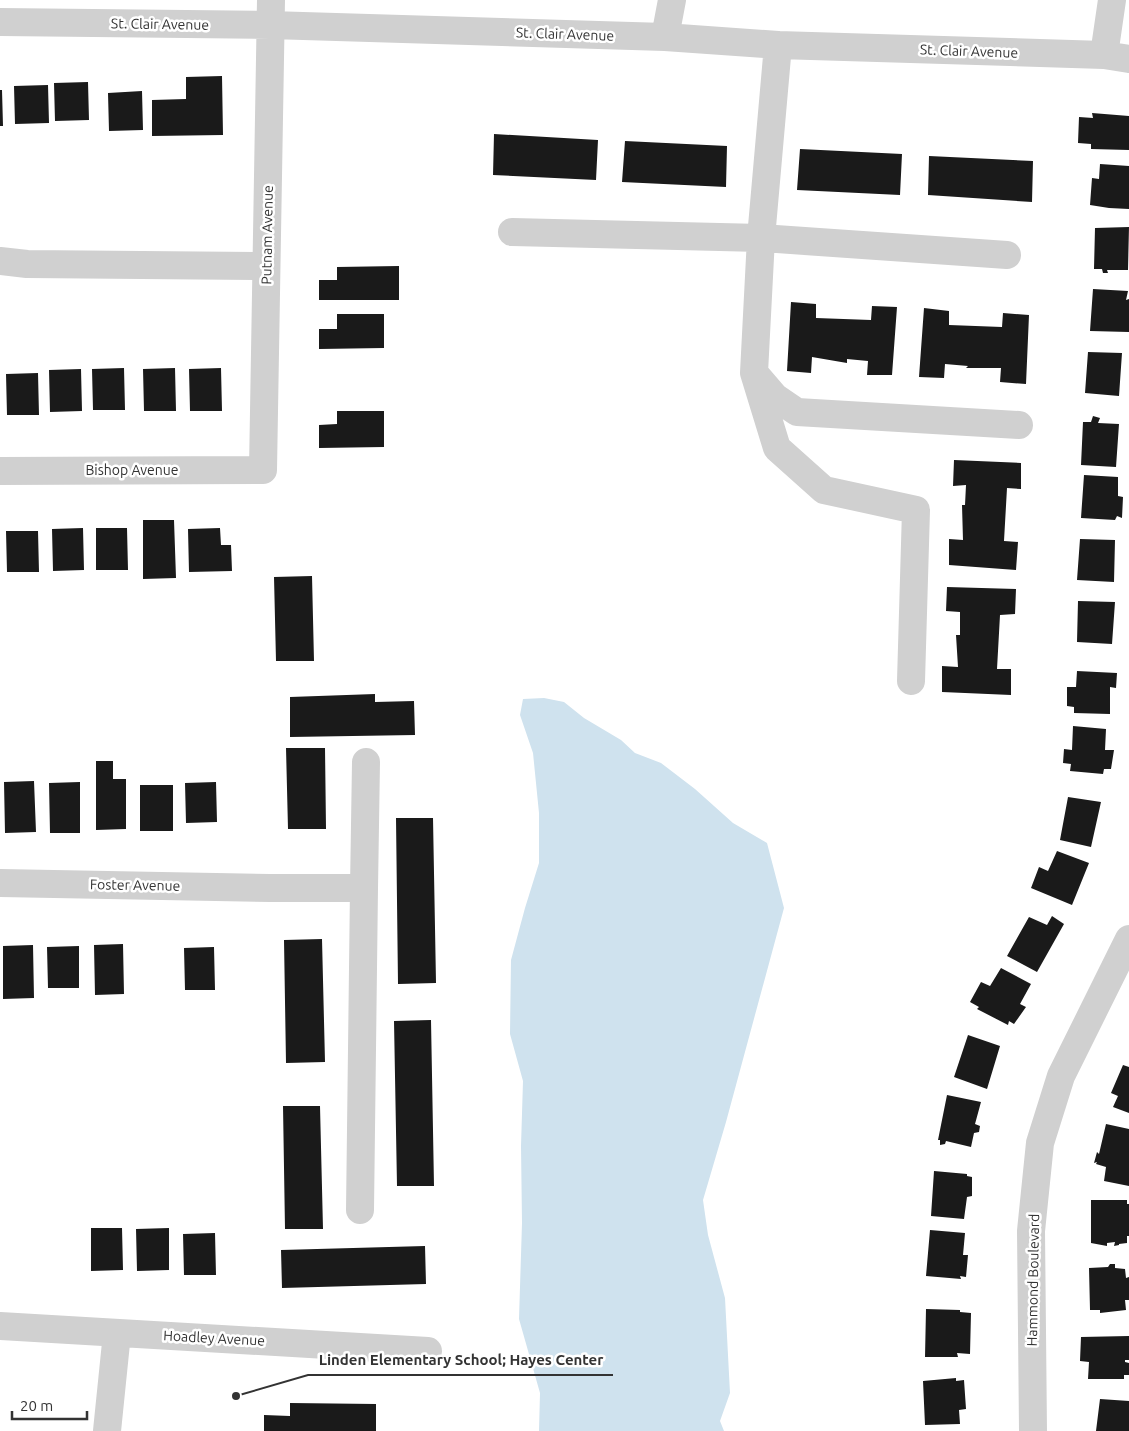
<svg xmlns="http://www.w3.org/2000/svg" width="1129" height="1431" font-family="Ubuntu,sans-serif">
	<rect width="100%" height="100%" fill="#fff"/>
	<path fill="#cfe2ee" d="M 544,698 L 564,702 L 584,718 L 621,740 L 635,753 L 661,763 L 695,789 L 733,823 L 767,843 L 784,908 L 726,1122 L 703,1200 L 708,1235 L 725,1298 L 730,1393 L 720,1421 L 724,1431 L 539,1431 L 540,1393 L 519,1319 L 522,1223 L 521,1146 L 523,1081 L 510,1034 L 511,960 L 525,908 L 539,863 L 539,813 L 533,753 L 520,715 L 523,699 Z"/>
	<path fill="#1a1a1a" d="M 222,76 L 223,135 L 152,136 L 152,100 L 186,99 L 186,77 Z
		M 88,82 L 89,120 L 55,121 L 54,83 Z
		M 48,85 L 49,123 L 15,124 L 14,86 Z
		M 0,90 L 2,90 L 3,126 L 0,126 Z
		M 142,91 L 143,130 L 109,131 L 108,93 Z
		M 1092,113 L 1129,116 L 1129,150 L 1091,149 L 1091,144 L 1078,143 L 1079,117 L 1093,118 Z
		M 494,134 L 598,140 L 596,180 L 493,175 Z
		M 625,141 L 727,146 L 726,187 L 622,182 Z
		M 800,149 L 902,154 L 900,195 L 797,190 Z
		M 929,156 L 1033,161 L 1032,202 L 928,195 Z
		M 1100,164 L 1129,166 L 1129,209 L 1109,208 L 1090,205 L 1092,178 L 1099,179 Z
		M 1129,227 L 1128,270 L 1107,270 L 1108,273 L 1103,273 L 1102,269 L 1094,269 L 1095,228 Z
		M 399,266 L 399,300 L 319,300 L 319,280 L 337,280 L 337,267 Z
		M 1093,289 L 1128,291 L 1126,300 L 1129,299 L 1129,332 L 1090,331 Z
		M 791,302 L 816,304 L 816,318 L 871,320 L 872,306 L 897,307 L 892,375 L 867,375 L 868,361 L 847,359 L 847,363 L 812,357 L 811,373 L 787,371 Z
		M 924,308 L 949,311 L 949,325 L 1002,327 L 1003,313 L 1029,315 L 1026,384 L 1000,382 L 1001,368 L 966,368 L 968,366 L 945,364 L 944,378 L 919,377 Z
		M 337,314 L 384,314 L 384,348 L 319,349 L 319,329 L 337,329 Z
		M 1088,352 L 1122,353 L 1119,396 L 1085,393 Z
		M 124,368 L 125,410 L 93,410 L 92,369 Z
		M 175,368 L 176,411 L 144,411 L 143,369 Z
		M 221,368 L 222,411 L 190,411 L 189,369 Z
		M 81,369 L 82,411 L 50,412 L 49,370 Z
		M 38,373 L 39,415 L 7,415 L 6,374 Z
		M 337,411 L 384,411 L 384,447 L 319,448 L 319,425 L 337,424 Z
		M 1093,416 L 1100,418 L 1098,423 L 1119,424 L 1116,467 L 1081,465 L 1083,422 L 1091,422 Z
		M 954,460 L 1021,463 L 1021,489 L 1007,488 L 1004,541 L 1018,542 L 1016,570 L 949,565 L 949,539 L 963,540 L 962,505 L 965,505 L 966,485 L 953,486 Z
		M 1084,475 L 1118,477 L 1118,496 L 1123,497 L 1122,518 L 1117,516 L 1115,520 L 1081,518 Z
		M 143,520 L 174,520 L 176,578 L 143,579 Z
		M 83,528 L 84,570 L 53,571 L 52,529 Z
		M 96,528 L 127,528 L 128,570 L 96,570 Z
		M 220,528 L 221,545 L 231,545 L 232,571 L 189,572 L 188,529 Z
		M 6,531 L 38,531 L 39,572 L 7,572 Z
		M 1080,539 L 1115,540 L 1114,582 L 1077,580 Z
		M 312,576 L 314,661 L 276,661 L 274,577 Z
		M 947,587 L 1016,589 L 1015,614 L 1000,615 L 997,669 L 1011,669 L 1011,695 L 942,692 L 942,666 L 958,667 L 956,635 L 960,635 L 960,612 L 946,611 Z
		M 1078,601 L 1115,602 L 1112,644 L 1077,642 Z
		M 1077,671 L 1117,673 L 1116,688 L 1110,687 L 1110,714 L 1074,713 L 1074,707 L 1067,706 L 1067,687 L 1076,687 Z
		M 375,694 L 375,702 L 414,701 L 415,735 L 290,737 L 290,697 Z
		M 1073,726 L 1106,729 L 1105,750 L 1114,750 L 1111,769 L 1104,769 L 1103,774 L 1070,771 L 1071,764 L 1063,763 L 1064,749 L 1072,750 Z
		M 286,748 L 325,748 L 326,829 L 288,829 Z
		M 96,761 L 113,761 L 113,779 L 126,779 L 126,829 L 96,830 Z
		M 34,781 L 36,832 L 5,833 L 4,782 Z
		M 80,782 L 80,833 L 50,833 L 49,783 Z
		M 216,782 L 217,822 L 186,823 L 185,783 Z
		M 140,785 L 173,785 L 173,831 L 140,831 Z
		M 1068,797 L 1101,802 L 1091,847 L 1060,840 Z
		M 396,818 L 433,818 L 436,983 L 398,984 Z
		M 1057,851 L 1089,863 L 1072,905 L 1031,888 L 1039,867 L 1048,871 Z
		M 1052,916 L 1064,924 L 1037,972 L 1007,956 L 1029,917 L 1047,925 Z
		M 322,939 L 325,1062 L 286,1063 L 284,940 Z
		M 123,944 L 124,994 L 95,995 L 94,945 Z
		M 33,945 L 34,998 L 3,999 L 3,946 Z
		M 79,946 L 79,988 L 48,988 L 47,947 Z
		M 214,947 L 215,990 L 185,990 L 184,948 Z
		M 1001,968 L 1031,984 L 1020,1004 L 1026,1007 L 1014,1024 L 1009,1021 L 1008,1025 L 977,1009 L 979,1007 L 970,1002 L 981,982 L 990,986 Z
		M 431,1020 L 434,1186 L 397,1186 L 394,1021 Z
		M 968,1035 L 1000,1046 L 987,1089 L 954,1077 Z
		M 1123,1065 L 1129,1067 L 1129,1113 L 1113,1107 L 1118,1096 L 1111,1093 Z
		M 947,1095 L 981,1102 L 975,1124 L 980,1126 L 979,1132 L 974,1133 L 971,1147 L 946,1141 L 945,1144 L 940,1145 L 940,1140 L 938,1140 Z
		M 283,1106 L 320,1106 L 323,1229 L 285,1229 Z
		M 1106,1124 L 1129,1129 L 1129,1186 L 1104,1181 L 1106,1167 L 1096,1164 L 1097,1162 L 1094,1163 L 1097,1152 L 1099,1154 Z
		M 934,1171 L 967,1174 L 967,1176 L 972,1177 L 972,1196 L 967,1197 L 964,1219 L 931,1216 Z
		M 1091,1200 L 1127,1200 L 1127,1204 L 1129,1204 L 1129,1236 L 1127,1236 L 1127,1243 L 1119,1244 L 1119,1245 L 1114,1246 L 1115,1242 L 1107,1243 L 1107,1246 L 1091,1243 Z
		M 91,1228 L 122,1228 L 123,1270 L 91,1271 Z
		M 169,1228 L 169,1270 L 137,1271 L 136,1229 Z
		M 930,1230 L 965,1233 L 963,1255 L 968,1255 L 966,1277 L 960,1276 L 961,1279 L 926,1276 Z
		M 215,1233 L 216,1275 L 184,1275 L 183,1234 Z
		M 425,1246 L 426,1284 L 282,1288 L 281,1250 Z
		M 1110,1264 L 1115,1264 L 1115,1268 L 1125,1269 L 1126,1278 L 1129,1277 L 1129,1300 L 1125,1300 L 1126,1310 L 1100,1313 L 1100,1310 L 1090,1310 L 1089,1268 L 1108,1267 Z
		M 926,1309 L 960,1310 L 960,1312 L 971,1313 L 970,1354 L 957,1353 L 958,1357 L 925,1357 Z
		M 1129,1336 L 1129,1360 L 1125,1360 L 1125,1362 L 1129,1363 L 1129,1375 L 1124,1375 L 1124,1379 L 1088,1379 L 1089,1362 L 1080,1361 L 1081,1337 Z
		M 956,1378 L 956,1381 L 964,1380 L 966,1409 L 959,1410 L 960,1424 L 925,1425 L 923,1381 Z
		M 1100,1399 L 1129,1401 L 1129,1431 L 1096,1431 Z
		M 290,1403 L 376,1404 L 376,1431 L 264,1431 L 264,1415 L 290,1416 Z"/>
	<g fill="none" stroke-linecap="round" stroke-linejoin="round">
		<path stroke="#d0d0d0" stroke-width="28" d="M 0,22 L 270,25 L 665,37 L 778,45 L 1104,55 L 1129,59
			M 665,37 L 672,0
			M 778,45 L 761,238 L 754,373 L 777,448 L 824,490 L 916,510 L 911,681
			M 1104,55 L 1112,0
			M 512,232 L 761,238 L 1007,255
			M 0,261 L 27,264 L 266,266
			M 757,376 L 775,397 L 797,412 L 1019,425
			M 0,471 L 263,470 L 271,0
			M 0,883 L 270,888 L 364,888 L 360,1210
			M 364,888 L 366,762
			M 0,1326 L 428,1351
			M 107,1431 L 117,1333
			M 1033,1431 L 1031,1231 L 1040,1143 L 1061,1076 L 1129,939"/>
	</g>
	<g text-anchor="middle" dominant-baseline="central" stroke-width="5" stroke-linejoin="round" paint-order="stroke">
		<g font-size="14" fill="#333" stroke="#fff">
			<text transform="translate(160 24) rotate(1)">St. Clair Avenue</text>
			<text transform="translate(565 34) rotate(2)">St. Clair Avenue</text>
			<text transform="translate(969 51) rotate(2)">St. Clair Avenue</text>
			<text transform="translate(267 235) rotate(-89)">Putnam Avenue</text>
			<text x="132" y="470">Bishop Avenue</text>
			<text transform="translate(135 885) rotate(1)">Foster Avenue</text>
			<text transform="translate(1033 1280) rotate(-89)">Hammond Boulevard</text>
			<text transform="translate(214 1338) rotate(3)">Hoadley Avenue</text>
		</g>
	</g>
	<path fill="none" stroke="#333" stroke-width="2" d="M236 1396L308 1375H613"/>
	<circle fill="#333" stroke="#fff" stroke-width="2" cx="236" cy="1396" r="5"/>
	<g font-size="15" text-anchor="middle" font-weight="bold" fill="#333" stroke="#fff" stroke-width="5" stroke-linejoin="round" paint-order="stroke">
		<text x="461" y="1365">Linden Elementary School; Hayes Center</text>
	</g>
	<path d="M12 1411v8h75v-8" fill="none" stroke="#333333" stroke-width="2.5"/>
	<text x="20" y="1411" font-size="15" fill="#333333" stroke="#ffffff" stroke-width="4" paint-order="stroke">20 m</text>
</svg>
